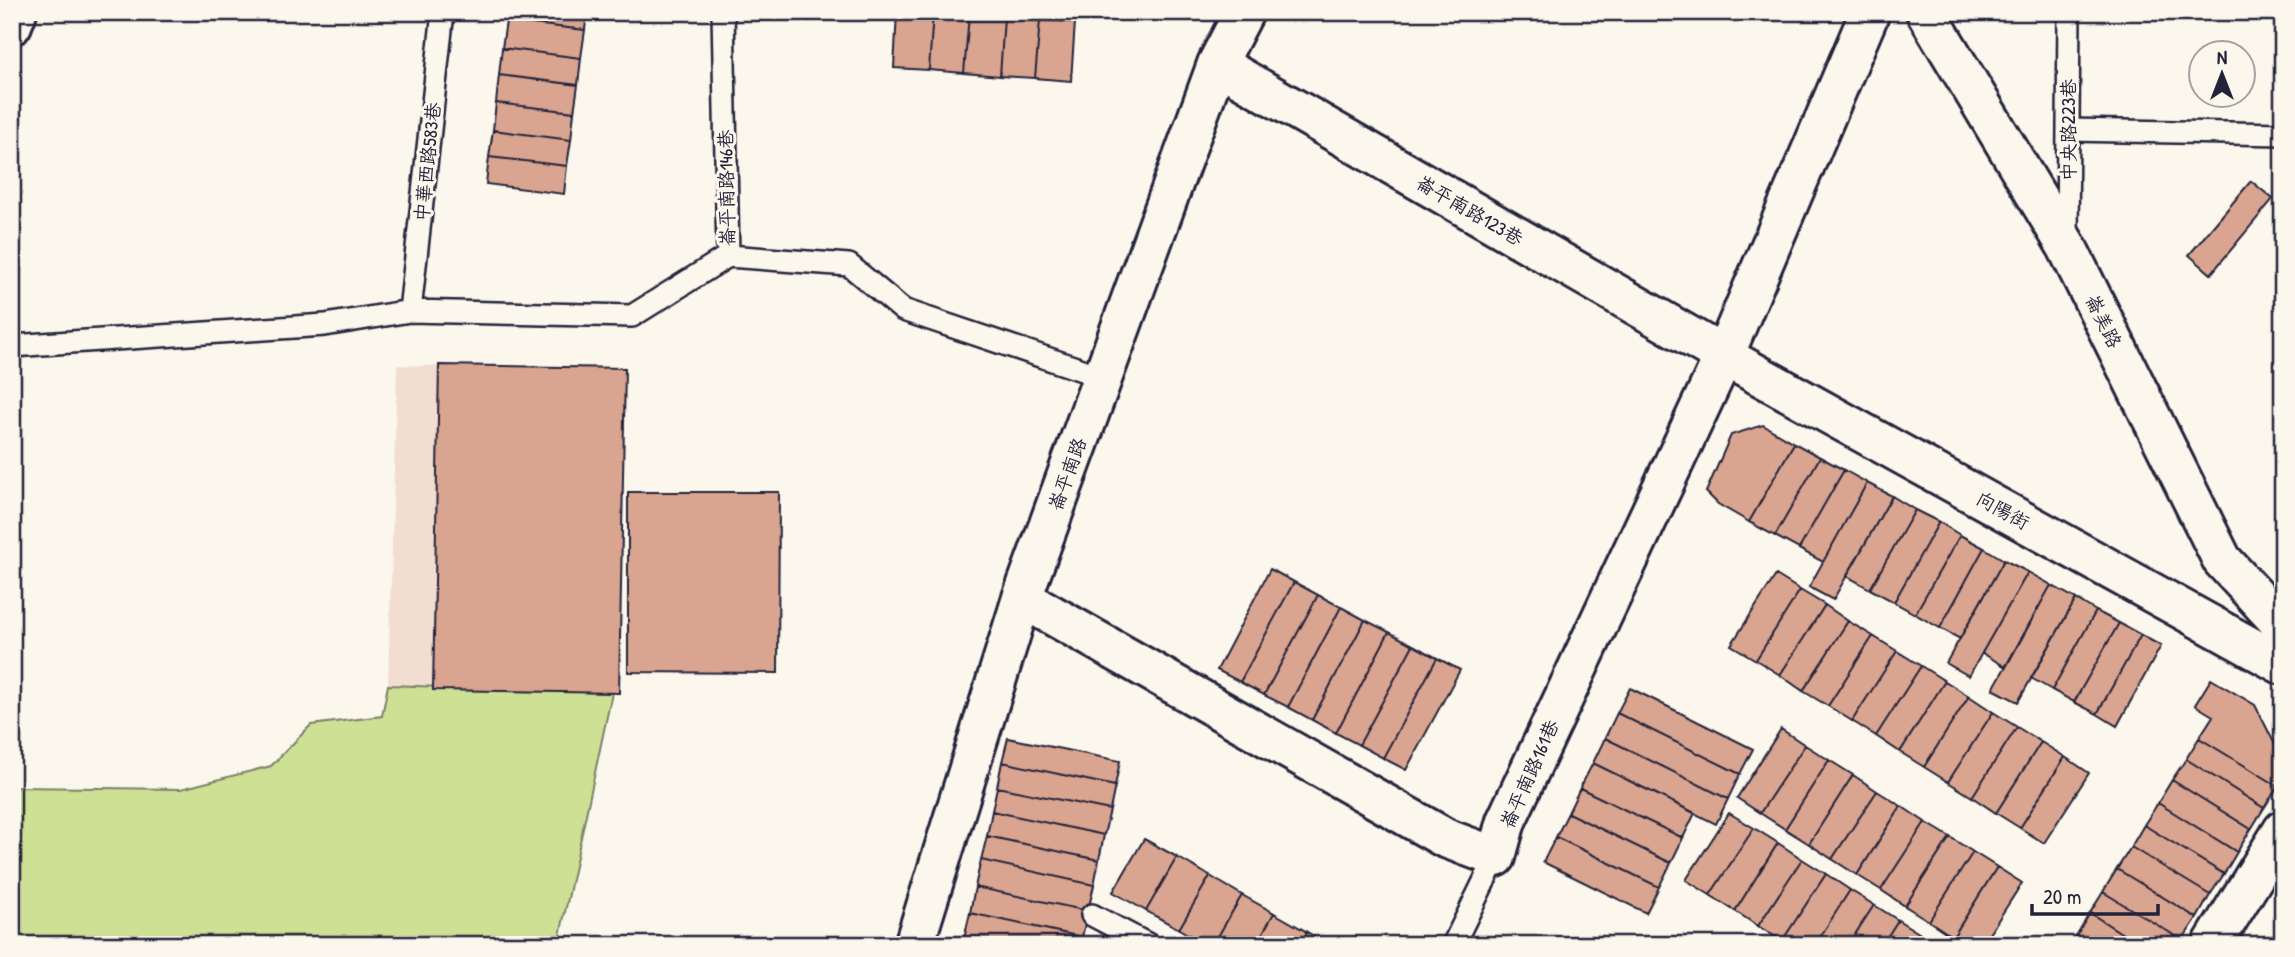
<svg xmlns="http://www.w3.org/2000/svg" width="2295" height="957" font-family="'Patrick Hand','LXGW WenKai TC',sans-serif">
	<rect width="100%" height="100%" fill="#fbf7ec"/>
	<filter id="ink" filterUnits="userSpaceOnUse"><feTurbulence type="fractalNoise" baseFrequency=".0143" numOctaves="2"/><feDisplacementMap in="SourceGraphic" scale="14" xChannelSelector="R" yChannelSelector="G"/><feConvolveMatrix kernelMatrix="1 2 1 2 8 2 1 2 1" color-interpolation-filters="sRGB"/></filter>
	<g filter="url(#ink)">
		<path fill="#f1ded0" d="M 397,365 L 594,371 L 585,691 L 388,685 Z"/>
		<path fill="#cee094" stroke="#788168" stroke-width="2" d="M 388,685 L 612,693 L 558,945 L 12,945 L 16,787 L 181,789 L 271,766 L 311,725 L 382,716 Z"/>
		<path fill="#daa590" stroke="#22223b" stroke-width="2" d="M 507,12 L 587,12 L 585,30 L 506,21 Z
			M 897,12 L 933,12 L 929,70 L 894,68 Z
			M 933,12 L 969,15 L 964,73 L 929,70 Z
			M 969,15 L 1004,17 L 1000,76 L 964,73 Z
			M 1004,17 L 1040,20 L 1035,78 L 1000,76 Z
			M 1040,20 L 1075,22 L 1071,81 L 1035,78 Z
			M 506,21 L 585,30 L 581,58 L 502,48 Z
			M 502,48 L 581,58 L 578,85 L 499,75 Z
			M 499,75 L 578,85 L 574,112 L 496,103 Z
			M 496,103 L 574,112 L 571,140 L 493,130 Z
			M 493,130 L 571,140 L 567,166 L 489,157 Z
			M 489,157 L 567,166 L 564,194 L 486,184 Z
			M 2251,181 L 2273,199 L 2211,274 L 2189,255 Z
			M 439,365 L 625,368 L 619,693 L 433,690 Z
			M 1763,425 L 1794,443 L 1749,522 L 1718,504 L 1706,492 L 1731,435 Z
			M 1794,443 L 1820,457 L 1775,536 L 1749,522 Z
			M 1820,457 L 1844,470 L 1799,549 L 1775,536 Z
			M 1844,470 L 1867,483 L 1823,562 L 1799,549 Z
			M 1867,483 L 1892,496 L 1833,600 L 1809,587 Z
			M 628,492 L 779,492 L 778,673 L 628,672 Z
			M 1892,496 L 1915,510 L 1870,589 L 1847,576 Z
			M 1915,510 L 1939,522 L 1894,602 L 1870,589 Z
			M 1939,522 L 1960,535 L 1915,614 L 1894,602 Z
			M 1960,535 L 1984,548 L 1940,628 L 1915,614 Z
			M 1984,548 L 2004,560 L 1960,639 L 1940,628 Z
			M 2004,560 L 2028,572 L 1969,676 L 1946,663 Z
			M 1270,569 L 1294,582 L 1240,682 L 1217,670 Z
			M 2028,572 L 2051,585 L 2006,667 L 1982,653 Z
			M 1776,575 L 1800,590 L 1756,660 L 1731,645 Z
			M 1294,582 L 1318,595 L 1264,695 L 1240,682 Z
			M 2051,585 L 2076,599 L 2018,702 L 1993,689 Z
			M 1800,590 L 1825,605 L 1780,675 L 1756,660 Z
			M 1318,595 L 1341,607 L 1288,707 L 1264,695 Z
			M 2076,599 L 2096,611 L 2052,690 L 2031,678 Z
			M 1825,605 L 1848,621 L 1803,691 L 1780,675 Z
			M 1341,607 L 1365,620 L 1312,720 L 1288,707 Z
			M 2096,611 L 2119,623 L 2074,702 L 2052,690 Z
			M 1365,620 L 1389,632 L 1336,733 L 1312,720 Z
			M 1848,621 L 1873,636 L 1828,706 L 1803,691 Z
			M 2119,623 L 2141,635 L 2097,714 L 2074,702 Z
			M 1389,632 L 1413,645 L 1359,745 L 1336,733 Z
			M 2141,635 L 2161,646 L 2117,726 L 2097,714 Z
			M 1873,636 L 1897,651 L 1852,721 L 1828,706 Z
			M 1413,645 L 1437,658 L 1383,758 L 1359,745 Z
			M 1897,651 L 1921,666 L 1876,736 L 1852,721 Z
			M 1437,658 L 1460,670 L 1406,770 L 1383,758 Z
			M 1921,666 L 1945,681 L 1900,752 L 1876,736 Z
			M 2211,679 L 2255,705 L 2283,760 L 2283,778 L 2278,786 L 2199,738 L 2213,716 L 2195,705 Z
			M 1945,681 L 1969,696 L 1924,767 L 1900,752 Z
			M 1630,688 L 1753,749 L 1740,774 L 1617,713 Z
			M 1969,696 L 1993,712 L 1948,782 L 1924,767 Z
			M 1993,712 L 2017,727 L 1972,797 L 1948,782 Z
			M 1617,713 L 1740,774 L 1728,799 L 1605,738 Z
			M 2017,727 L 2041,742 L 1996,813 L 1972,797 Z
			M 1781,729 L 1805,745 L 1760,813 L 1737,798 Z
			M 1008,738 L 1120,761 L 1115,786 L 1002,762 Z
			M 1605,738 L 1728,799 L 1716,824 L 1593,763 Z
			M 2199,738 L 2278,786 L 2264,808 L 2186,759 Z
			M 2041,742 L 2065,757 L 2020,828 L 1996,813 Z
			M 1805,745 L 1829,760 L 1785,829 L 1760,813 Z
			M 2065,757 L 2089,773 L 2044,843 L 2020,828 Z
			M 2186,759 L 2264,808 L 2251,829 L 2172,780 Z
			M 1829,760 L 1853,775 L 1809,844 L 1785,829 Z
			M 1002,762 L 1115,786 L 1110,810 L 997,787 Z
			M 1593,763 L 1695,813 L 1683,838 L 1580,788 Z
			M 1853,775 L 1877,791 L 1832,859 L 1809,844 Z
			M 2172,780 L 2251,829 L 2237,852 L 2158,803 Z
			M 997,787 L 1110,810 L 1104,835 L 992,811 Z
			M 1580,788 L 1683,838 L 1671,863 L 1568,813 Z
			M 1877,791 L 1901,806 L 1857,875 L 1832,859 Z
			M 2158,803 L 2237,852 L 2224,874 L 2144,825 Z
			M 1901,806 L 1925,822 L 1881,890 L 1857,875 Z
			M 992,811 L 1104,835 L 1099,860 L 987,836 Z
			M 1568,813 L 1671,863 L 1659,887 L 1556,837 Z
			M 1729,813 L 1754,828 L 1710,895 L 1686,880 Z
			M 1925,822 L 1950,837 L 1905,906 L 1881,890 Z
			M 2144,825 L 2224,874 L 2210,895 L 2131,847 Z
			M 1754,828 L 1778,843 L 1735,911 L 1710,895 Z
			M 987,836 L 1099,860 L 1094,885 L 981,860 Z
			M 1556,837 L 1659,887 L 1646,913 L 1543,862 Z
			M 1950,837 L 1973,852 L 1929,921 L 1905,906 Z
			M 1144,839 L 1177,857 L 1146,911 L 1113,892 Z
			M 1778,843 L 1802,859 L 1758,926 L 1735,911 Z
			M 2131,847 L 2210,895 L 2197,918 L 2117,869 Z
			M 1973,852 L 1997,867 L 1953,937 L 1929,921 Z
			M 1177,857 L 1210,876 L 1179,929 L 1146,911 Z
			M 1802,859 L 1826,874 L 1782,941 L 1758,926 Z
			M 981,860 L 1094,885 L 1088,911 L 975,887 Z
			M 1997,867 L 2022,883 L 1982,945 L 1966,945 L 1953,937 Z
			M 2117,869 L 2197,918 L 2182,940 L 2103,892 Z
			M 1826,874 L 1850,890 L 1815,945 L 1787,945 L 1782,941 Z
			M 1210,876 L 1242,895 L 1213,945 L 1206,945 L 1179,929 Z
			M 975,887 L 1088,911 L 1082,937 L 970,913 Z
			M 1850,890 L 1874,905 L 1848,945 L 1815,945 Z
			M 2103,892 L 2182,940 L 2179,945 L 2140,945 L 2090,913 Z
			M 1242,895 L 1274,913 L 1256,945 L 1213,945 Z
			M 1874,905 L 1898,920 L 1882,945 L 1848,945 Z
			M 970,913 L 1082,937 L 1080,945 L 993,945 L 964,939 Z
			M 1274,913 L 1307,932 L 1300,945 L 1256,945 Z
			M 2090,913 L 2140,945 L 2090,945 L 2076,936 Z
			M 1898,920 L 1922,935 L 1916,945 L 1882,945 Z
			M 1307,932 L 1330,945 L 1300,945 Z"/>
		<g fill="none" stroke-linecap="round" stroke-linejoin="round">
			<defs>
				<path id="lane" d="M 723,12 L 728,256 L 849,265 L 903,310 L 1103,377
					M 2068,130 L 2283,134
					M 2067,238 L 2069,12
					M 410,311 L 443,12
					M 12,346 L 325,325 L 410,311 L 632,316 L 728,256
					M 1092,915 L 1149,945
					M 1453,945 L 1496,857"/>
				<path id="street" d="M 1926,12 L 2067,247 L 2222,560 L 2283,626
					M 12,25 L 17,12
					M 1217,64 L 1724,356 L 2283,665
					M 1022,598 L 1445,838 L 1496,857 L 1506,821 L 1724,356 L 1870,12
					M 914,945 L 1022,598 L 1217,64 L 1244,12
					M 2212,945 L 2283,830"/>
			</defs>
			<use href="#lane" stroke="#22223b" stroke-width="26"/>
			<use href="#street" stroke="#22223b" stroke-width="44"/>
			<use href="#lane" stroke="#fbf7ec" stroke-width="21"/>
			<use href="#street" stroke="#fbf7ec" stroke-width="38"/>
		</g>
	</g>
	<g text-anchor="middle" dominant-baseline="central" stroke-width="6" stroke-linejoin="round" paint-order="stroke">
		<g font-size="19" fill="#22223b" stroke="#fbf7ec">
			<text transform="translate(2068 130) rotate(-90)">中央路223巷</text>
			<text transform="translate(427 162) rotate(-84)">中華西路583巷</text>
			<text transform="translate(726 188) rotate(-91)">崙平南路146巷</text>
			<text transform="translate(1470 210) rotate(30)">崙平南路123巷</text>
			<text transform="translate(2104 321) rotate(64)">崙美路</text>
			<text transform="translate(1067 474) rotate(-70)">崙平南路</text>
			<text transform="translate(2003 510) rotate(29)">向陽街</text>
			<text transform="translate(1529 774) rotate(-66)">崙平南路161巷</text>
		</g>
	</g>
	<rect width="2295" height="957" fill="none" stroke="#fbf7ec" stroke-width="42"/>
	<rect x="21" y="21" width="2253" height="915" fill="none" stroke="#22223b" stroke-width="2.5" filter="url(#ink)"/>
	<g transform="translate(2222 74)"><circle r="33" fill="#fbf7ec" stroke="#a4a2a5" stroke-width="2"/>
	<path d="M0-5L12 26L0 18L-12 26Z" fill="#22223b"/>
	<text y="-10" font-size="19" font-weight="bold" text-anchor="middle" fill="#22223b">N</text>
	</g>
	<path d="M2032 904v10h126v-10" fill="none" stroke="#22223b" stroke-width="3.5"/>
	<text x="2043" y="904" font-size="21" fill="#22223b" stroke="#fbf7ec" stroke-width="5" paint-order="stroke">20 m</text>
</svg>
